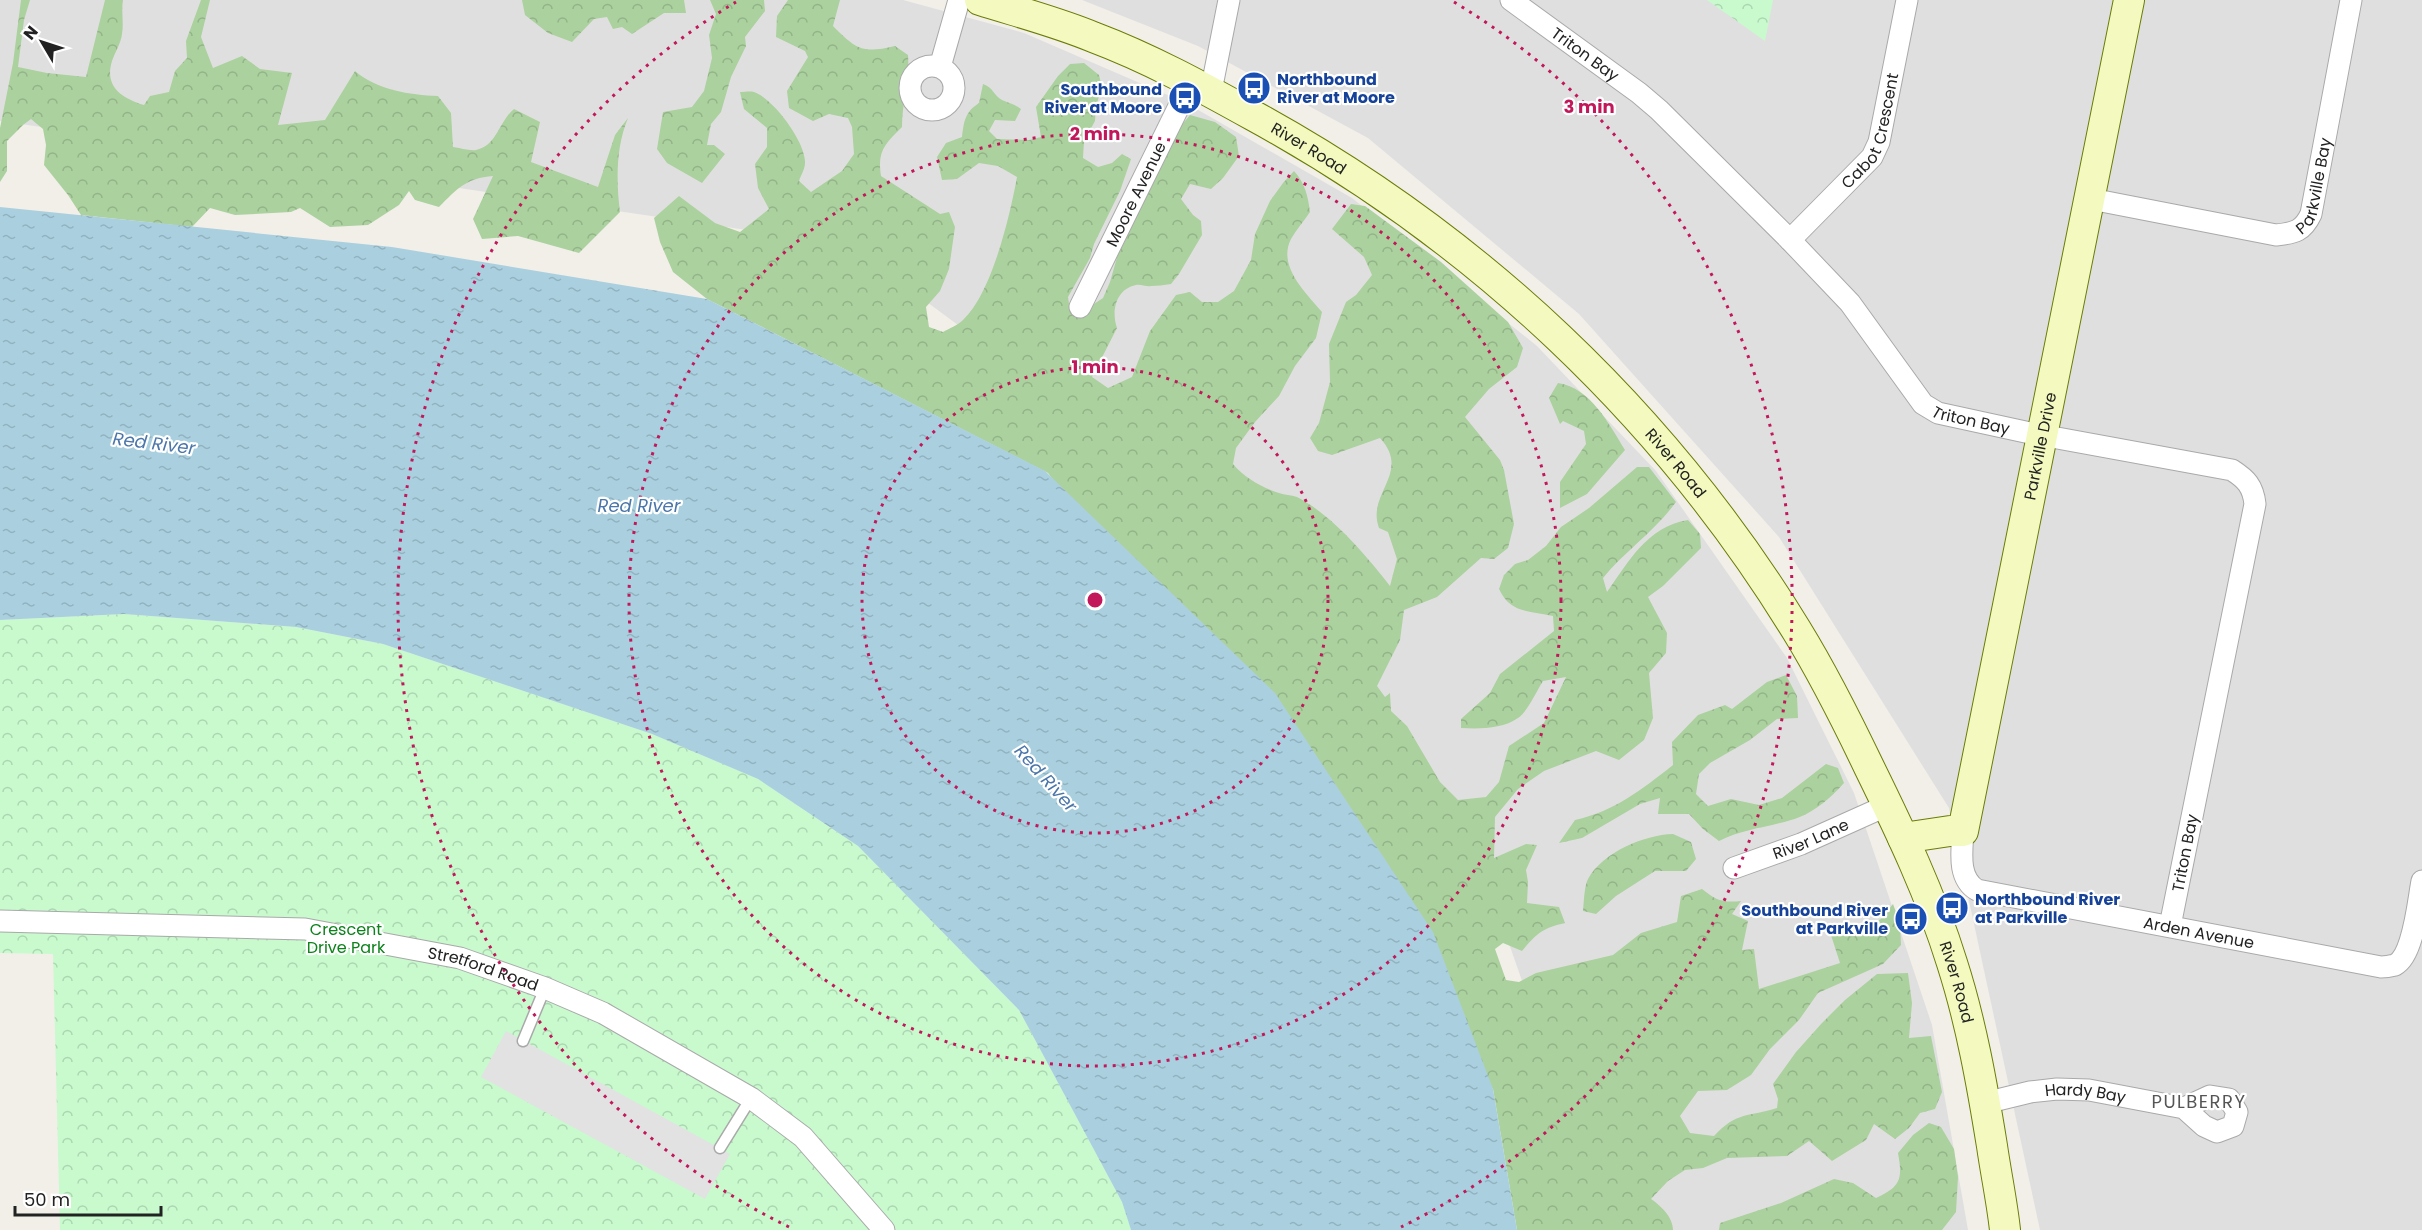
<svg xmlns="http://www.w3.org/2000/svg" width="2422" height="1230" font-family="Poppins,sans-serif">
	<defs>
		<pattern id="forest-crowns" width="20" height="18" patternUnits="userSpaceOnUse" patternTransform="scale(1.5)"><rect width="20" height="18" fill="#abd19e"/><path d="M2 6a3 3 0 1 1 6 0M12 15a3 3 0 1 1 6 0" fill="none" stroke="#93b388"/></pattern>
		<pattern id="park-crowns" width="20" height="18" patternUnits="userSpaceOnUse" patternTransform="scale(1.5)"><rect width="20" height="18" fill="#c8face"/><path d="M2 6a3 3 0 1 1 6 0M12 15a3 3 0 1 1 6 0" fill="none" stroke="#acd6b1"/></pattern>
		<pattern id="water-ripples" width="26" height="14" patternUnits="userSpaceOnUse" patternTransform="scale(1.5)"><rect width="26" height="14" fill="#aad0df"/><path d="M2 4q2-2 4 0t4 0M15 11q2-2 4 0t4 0" fill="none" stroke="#92b2bf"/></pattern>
	</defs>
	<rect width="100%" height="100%" fill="#f2efe9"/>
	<path fill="#e0dfdf" d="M 0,0 L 903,0 L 1024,33 L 1186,103 L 1352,198 L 1537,346 L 1656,471 L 1787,658 L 1854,793 L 1932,1025 L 1968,1230 L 1572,1230 L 1558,1084 L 1499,915 L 1225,523 L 850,245 L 0,121 Z
		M 1082,0 L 2422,0 L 2422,1230 L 2040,1230 L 1949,808 L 1779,537 L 1579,314 L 1368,138 L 1198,46 Z"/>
	<path fill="url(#forest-crowns)" d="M 21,0 L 30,0 L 24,20 L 18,67 L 47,73 L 86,77 L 105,0 L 123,0 C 121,12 124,22 122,34 C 121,43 115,52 112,61 C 104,87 122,98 144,105 L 150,96 L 169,92 L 175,71 L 187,58 L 186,41 L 201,0 L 210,0 L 201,37 L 213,68 L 242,56 L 260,69 L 292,73 L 278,125 L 325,120 L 355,71 C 377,90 410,95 438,96 L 451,113 L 453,147 C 460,148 470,151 476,150 C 497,146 499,121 514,109 L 540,122 L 531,162 L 598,187 L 615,135 L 628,118 C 616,147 616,180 620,212 L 579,253 L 518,236 L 482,239 L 473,219 L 493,176 C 466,178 457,189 439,207 L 415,200 L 409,191 L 399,205 L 368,225 L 330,227 L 300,208 L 291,212 L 235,215 L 210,208 L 192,227 L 81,215 L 68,195 L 44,165 L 46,145 L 43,129 L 31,119 L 23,125 L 7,141 L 7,171 L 0,182 L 0,128 L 13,63 Z
		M 522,0 L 684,0 L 686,13 L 664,13 L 632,34 L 622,27 L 613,29 L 607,17 L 594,19 L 572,42 L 548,33 L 525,15 Z
		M 710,0 L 764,0 L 765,11 L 745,37 L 746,46 L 731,77 L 721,112 L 711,124 L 707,145 L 714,145 L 725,154 L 702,183 L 667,163 L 657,149 L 663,112 L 692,107 L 704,91 L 712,58 L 709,35 L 716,14 Z
		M 788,0 L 840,0 L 833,26 C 856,49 862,54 895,46 L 908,55 C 910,80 902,102 902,127 C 885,144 877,151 881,176 L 940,214 L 949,212 L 955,227 L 949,269 L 940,291 L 926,307 L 929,327 L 943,332 C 950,328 958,325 963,320 C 992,293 1010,215 1017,177 L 998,166 L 979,163 L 957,179 L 942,180 L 937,157 L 946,143 L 962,137 C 964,121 965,112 979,103 L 983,84 C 993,87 994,96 1002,100 C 1009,103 1014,104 1021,109 L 1015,121 L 995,120 L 989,131 L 997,139 L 1029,140 L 1041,137 L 1036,107 L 1058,76 L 1070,64 L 1084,63 L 1099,75 L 1102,87 L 1096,106 L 1095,121 L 1084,141 L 1083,158 L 1098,167 L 1112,163 L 1122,154 L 1131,159 L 1120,191 L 1094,244 L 1090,258 L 1068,297 L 1070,310 L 1079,314 L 1103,298 L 1110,282 L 1122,240 L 1169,140 L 1190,115 L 1215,122 L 1236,137 L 1239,156 L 1223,178 L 1211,189 L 1190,184 L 1181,199 L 1193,215 L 1201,221 L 1202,235 L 1179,274 L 1171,284 C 1164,285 1157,286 1151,286 C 1146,287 1141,284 1136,285 C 1116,289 1111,311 1117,328 L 1092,377 L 1108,388 L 1132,377 L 1150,331 L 1176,295 L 1190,292 L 1202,302 L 1218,302 L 1234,291 L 1251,260 L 1255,234 L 1270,201 L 1283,183 L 1294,171 C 1305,183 1308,196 1310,212 C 1304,221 1296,230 1291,239 C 1277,266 1306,293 1322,312 L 1316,338 L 1295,366 L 1279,396 L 1255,422 L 1236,448 L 1233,464 C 1245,478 1261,487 1279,493 C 1285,495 1291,495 1297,497 C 1332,515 1366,555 1390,586 L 1397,559 L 1388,532 L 1379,528 C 1366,493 1412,473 1380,438 L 1332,455 L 1318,451 L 1310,438 L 1319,423 L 1330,382 L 1329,344 L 1346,302 L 1356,295 L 1372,275 L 1364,257 L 1332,229 L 1351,204 L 1365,206 L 1441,262 L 1508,322 L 1523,348 L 1517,367 L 1489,389 L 1465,417 L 1500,460 L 1504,470 L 1514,524 L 1508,548 L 1494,559 L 1481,558 L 1437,597 L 1404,610 L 1400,640 L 1377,686 L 1385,697 L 1390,693 L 1391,711 L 1407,726 L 1440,782 L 1458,800 L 1486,797 L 1499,782 L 1509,746 L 1544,723 L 1566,677 L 1543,681 C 1536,692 1528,711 1518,718 C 1503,729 1479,729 1461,728 L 1461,719 L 1490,693 L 1500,674 L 1554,631 L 1553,616 C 1529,611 1510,613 1499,589 L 1504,575 L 1515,564 L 1528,560 L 1546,546 L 1561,527 L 1589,508 L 1637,467 L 1649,467 L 1676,502 C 1655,531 1625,551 1603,578 L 1607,592 C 1629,561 1647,527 1688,520 L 1700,534 L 1701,548 L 1663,586 L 1648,597 L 1667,633 L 1666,653 L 1649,673 L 1653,718 L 1644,740 L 1619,760 L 1596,751 L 1544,771 L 1518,789 L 1495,817 L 1494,858 L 1526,844 L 1537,845 L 1526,870 L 1528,882 L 1527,903 L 1559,907 L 1565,923 C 1543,928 1537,933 1522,951 L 1503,943 L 1495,949 L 1506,980 L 1519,982 L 1536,973 L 1613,955 L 1641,933 L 1677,922 L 1681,896 L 1702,889 C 1716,900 1722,903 1741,901 L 1732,914 L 1748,921 L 1742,950 L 1754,949 L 1759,989 L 1840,963 L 1829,929 L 1850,934 L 1881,919 L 1893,904 L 1900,923 L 1901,945 L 1883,964 L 1818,993 L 1799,1020 L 1770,1049 L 1751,1075 L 1727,1090 L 1698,1091 L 1680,1116 L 1690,1133 L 1714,1136 C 1737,1111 1749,1117 1777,1108 L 1778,1099 L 1773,1084 L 1796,1052 L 1822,1023 L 1845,1000 L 1877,974 L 1908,973 L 1912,1003 L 1909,1038 L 1931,1036 L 1942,1092 L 1935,1109 L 1920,1113 L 1909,1128 L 1895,1139 L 1874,1124 L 1866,1140 L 1832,1161 L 1809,1141 L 1787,1156 L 1727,1158 L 1703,1168 L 1685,1170 L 1668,1181 L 1651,1199 C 1661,1206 1673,1217 1673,1230 L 1517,1230 L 1493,1089 L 1048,473 L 707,299 L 673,272 L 660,242 L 654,218 L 679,196 L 715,223 L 740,232 L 769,209 L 758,188 L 755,164 L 767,147 L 767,128 L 744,109 L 740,92 C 744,92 750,91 754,92 C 774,99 806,143 805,163 C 805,169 801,175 799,181 L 811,192 L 842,171 L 854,154 L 852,127 L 848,118 L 829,114 L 813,121 L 789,108 L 787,91 L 808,57 L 805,51 L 776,37 L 777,16 Z
		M 1558,383 C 1591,388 1609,424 1625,450 L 1587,494 L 1560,508 L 1560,482 L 1586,444 L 1584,431 L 1563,421 L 1560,424 L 1549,398 Z
		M 1786,675 L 1797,696 L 1798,718 L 1777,719 L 1750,740 L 1710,763 L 1699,774 L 1696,794 L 1708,806 L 1731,799 L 1759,805 L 1782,798 L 1826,764 L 1838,768 L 1844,783 C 1831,798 1811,815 1791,820 C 1765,828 1743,829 1719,841 L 1703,829 L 1689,814 L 1658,814 L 1660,798 L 1640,804 L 1582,838 L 1559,843 L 1575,820 C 1615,811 1641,790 1673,765 L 1672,742 L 1698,715 L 1725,705 L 1732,709 L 1767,682 Z
		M 1673,834 L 1691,842 L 1696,859 L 1686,871 L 1655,871 L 1616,896 L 1596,914 L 1583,911 C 1584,902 1584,887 1588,879 C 1603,852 1644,835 1673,834 Z
		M 1929,1123 L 1941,1127 L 1954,1149 L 1958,1177 L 1956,1212 L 1942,1230 L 1719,1230 L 1720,1223 L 1781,1203 L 1834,1179 L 1853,1183 L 1876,1198 C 1900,1187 1903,1180 1898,1153 L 1913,1135 Z"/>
	<path fill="url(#park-crowns)" d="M 1707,0 L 1773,0 L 1765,41 Z
		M 124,614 L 296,627 L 383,644 L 652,734 L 758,779 L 858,846 L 1019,1010 L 1122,1202 L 1131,1230 L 60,1230 L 53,954 L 0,953 L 0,620 Z"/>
	<path fill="#e2e2e2" d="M 506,1031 L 730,1154 L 705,1199 L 481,1077 Z"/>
	<path fill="url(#water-ripples)" d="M 0,207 L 392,247 L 707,299 L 1045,471 L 1275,693 L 1433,932 L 1493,1089 L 1517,1230 L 1131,1230 L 1122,1202 L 1019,1010 L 858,846 L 758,779 L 652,734 L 383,644 L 296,627 L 124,614 L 0,620 Z"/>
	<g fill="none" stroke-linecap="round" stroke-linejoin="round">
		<defs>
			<path id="lane" d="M 523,1041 L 545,988
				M 720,1148 L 751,1098"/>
			<g id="street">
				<path id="s1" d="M 1511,0 L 1639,93 L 1659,110 L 1790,240 L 1850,303 L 1923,404 L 1938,413 L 2030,433 L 2232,470 C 2246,479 2253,486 2255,504 L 2170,926"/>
				<circle cx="932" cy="88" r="22"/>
				<path d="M 940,67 L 959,0"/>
				<path d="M 1211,91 L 1229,0"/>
				<path id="s2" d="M 2091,199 L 2276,235 C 2295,233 2303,231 2311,214 L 2351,0"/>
				<path id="s3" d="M 1790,240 L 1872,157 L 1879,142 L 1907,0"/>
				<path id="s4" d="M 1080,307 L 1191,82"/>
				<path id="s5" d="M 1963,831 C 1962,851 1957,878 1977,890 L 2381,967 C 2385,967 2391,966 2395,965 C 2414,955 2418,901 2422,881"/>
				<path id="s6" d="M 1734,868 L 1801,844 L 1888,805"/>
				<path id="s7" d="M 0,921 L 305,929 L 460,958 L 545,988 L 603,1013 L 751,1098 L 803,1137 L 884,1230"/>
				<path id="s8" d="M 1985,1103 L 2030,1092 L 2057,1089 L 2089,1090 L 2184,1108 L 2204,1126 L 2217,1132 L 2233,1126 L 2237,1112 L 2229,1099 L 2210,1096 L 2184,1108"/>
			</g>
			<g id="secondary">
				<path id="s9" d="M 980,0 C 1018,12 1057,22 1093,37 C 1149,58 1202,87 1254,116 C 1477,238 1664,414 1797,631 C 1824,675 1847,721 1869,767 C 1900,830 1931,895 1952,963 C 1971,1022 1982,1084 1992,1146 C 1996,1174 2002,1202 2005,1230"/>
				<path id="s10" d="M 1903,838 L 1950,831 L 1963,831 L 2129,0"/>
			</g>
		</defs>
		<use href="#lane" stroke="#a9a9a9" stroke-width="13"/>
		<use href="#street" stroke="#a9a9a9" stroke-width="23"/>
		<use href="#secondary" stroke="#6a7c06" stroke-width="32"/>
		<use href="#lane" stroke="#fff" stroke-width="10"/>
		<use href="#street" stroke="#fff" stroke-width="21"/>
		<use href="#secondary" stroke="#f4fabf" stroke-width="30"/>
	</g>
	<g fill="none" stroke="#c2185b" stroke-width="3" stroke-dasharray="3 6">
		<circle cx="1095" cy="600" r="233"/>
		<circle cx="1095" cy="600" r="466"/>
		<path d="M789 1227A698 698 0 0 1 736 2M1454 2A698 698 0 0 1 1401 1227"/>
	</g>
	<defs>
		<symbol id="bus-disc" viewBox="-11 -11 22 22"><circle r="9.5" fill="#1a4fb4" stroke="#fff"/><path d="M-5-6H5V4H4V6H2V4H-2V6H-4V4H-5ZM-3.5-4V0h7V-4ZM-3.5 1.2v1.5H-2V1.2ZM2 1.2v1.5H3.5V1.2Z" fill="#fff"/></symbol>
	</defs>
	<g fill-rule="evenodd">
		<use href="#bus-disc" x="1235" y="69" width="38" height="38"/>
		<use href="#bus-disc" x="1166" y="79" width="38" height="38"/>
		<use href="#bus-disc" x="1933" y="889" width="38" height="38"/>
		<use href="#bus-disc" x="1892" y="900" width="38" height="38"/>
	</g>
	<g text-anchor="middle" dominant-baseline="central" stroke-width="4.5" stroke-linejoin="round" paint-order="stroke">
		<g font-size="16" fill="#222" stroke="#fff">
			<text stroke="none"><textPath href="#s1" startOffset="92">Triton Bay</textPath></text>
			<text stroke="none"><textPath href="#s3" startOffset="140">Cabot Crescent</textPath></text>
			<text stroke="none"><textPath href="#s9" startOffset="362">River Road</textPath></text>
			<text stroke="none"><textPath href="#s2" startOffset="260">Parkville Bay</textPath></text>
			<text stroke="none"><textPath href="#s4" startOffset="126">Moore Avenue</textPath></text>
			<text stroke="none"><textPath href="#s1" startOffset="632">Triton Bay</textPath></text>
			<text stroke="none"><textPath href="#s10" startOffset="453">Parkville Drive</textPath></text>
			<text stroke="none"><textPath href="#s9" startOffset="848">River Road</textPath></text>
			<text stroke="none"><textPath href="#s6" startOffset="82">River Lane</textPath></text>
			<text transform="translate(2185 853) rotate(-79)">Triton Bay</text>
			<text stroke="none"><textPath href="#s5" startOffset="290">Arden Avenue</textPath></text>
			<text stroke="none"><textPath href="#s7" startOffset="488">Stretford Road</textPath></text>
			<text stroke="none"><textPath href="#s9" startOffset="1442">River Road</textPath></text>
			<text stroke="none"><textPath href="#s8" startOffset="102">Hardy Bay</textPath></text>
		</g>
		<g font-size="16" font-weight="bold" fill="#164399" stroke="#fff" text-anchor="start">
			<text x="1277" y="79">Northbound<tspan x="1277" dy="18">River at Moore</tspan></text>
			<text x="1162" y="89" text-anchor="end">Southbound<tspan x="1162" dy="18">River at Moore</tspan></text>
			<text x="1975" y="899">Northbound River<tspan x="1975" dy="18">at Parkville</tspan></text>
			<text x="1888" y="910" text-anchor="end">Southbound River<tspan x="1888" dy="18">at Parkville</tspan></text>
		</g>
		<g font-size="16" fill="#0d831c" stroke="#fff">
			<text x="346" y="929">Crescent<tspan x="346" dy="18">Drive Park</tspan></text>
		</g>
		<g font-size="18" font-style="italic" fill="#4b76aa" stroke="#fff">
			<text transform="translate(154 443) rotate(7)">Red River</text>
			<text x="639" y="505">Red River</text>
			<text transform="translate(1046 778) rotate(48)">Red River</text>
		</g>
		<g font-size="18" letter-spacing="1.5" fill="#555" stroke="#fff">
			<text x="2199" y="1101">PULBERRY</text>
		</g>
	</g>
	<circle cx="1095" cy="600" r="9" fill="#c2185b" stroke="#fff" stroke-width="3"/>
	<g font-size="18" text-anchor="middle" font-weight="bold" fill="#c2185b" stroke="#fff" stroke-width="4.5" stroke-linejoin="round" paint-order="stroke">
		<text x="1589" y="113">3 min</text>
		<text x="1095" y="140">2 min</text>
		<text x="1095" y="373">1 min</text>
	</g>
	<g transform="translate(42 42) rotate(309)" stroke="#ffffff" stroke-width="4.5" paint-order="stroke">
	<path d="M0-4.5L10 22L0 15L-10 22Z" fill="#222222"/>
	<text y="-9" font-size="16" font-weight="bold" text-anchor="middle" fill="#222222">N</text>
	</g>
	<path d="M15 1206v9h146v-9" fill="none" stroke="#222222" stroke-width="3"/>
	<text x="24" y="1206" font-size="18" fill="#222222" stroke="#ffffff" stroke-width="4.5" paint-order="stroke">50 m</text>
</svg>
